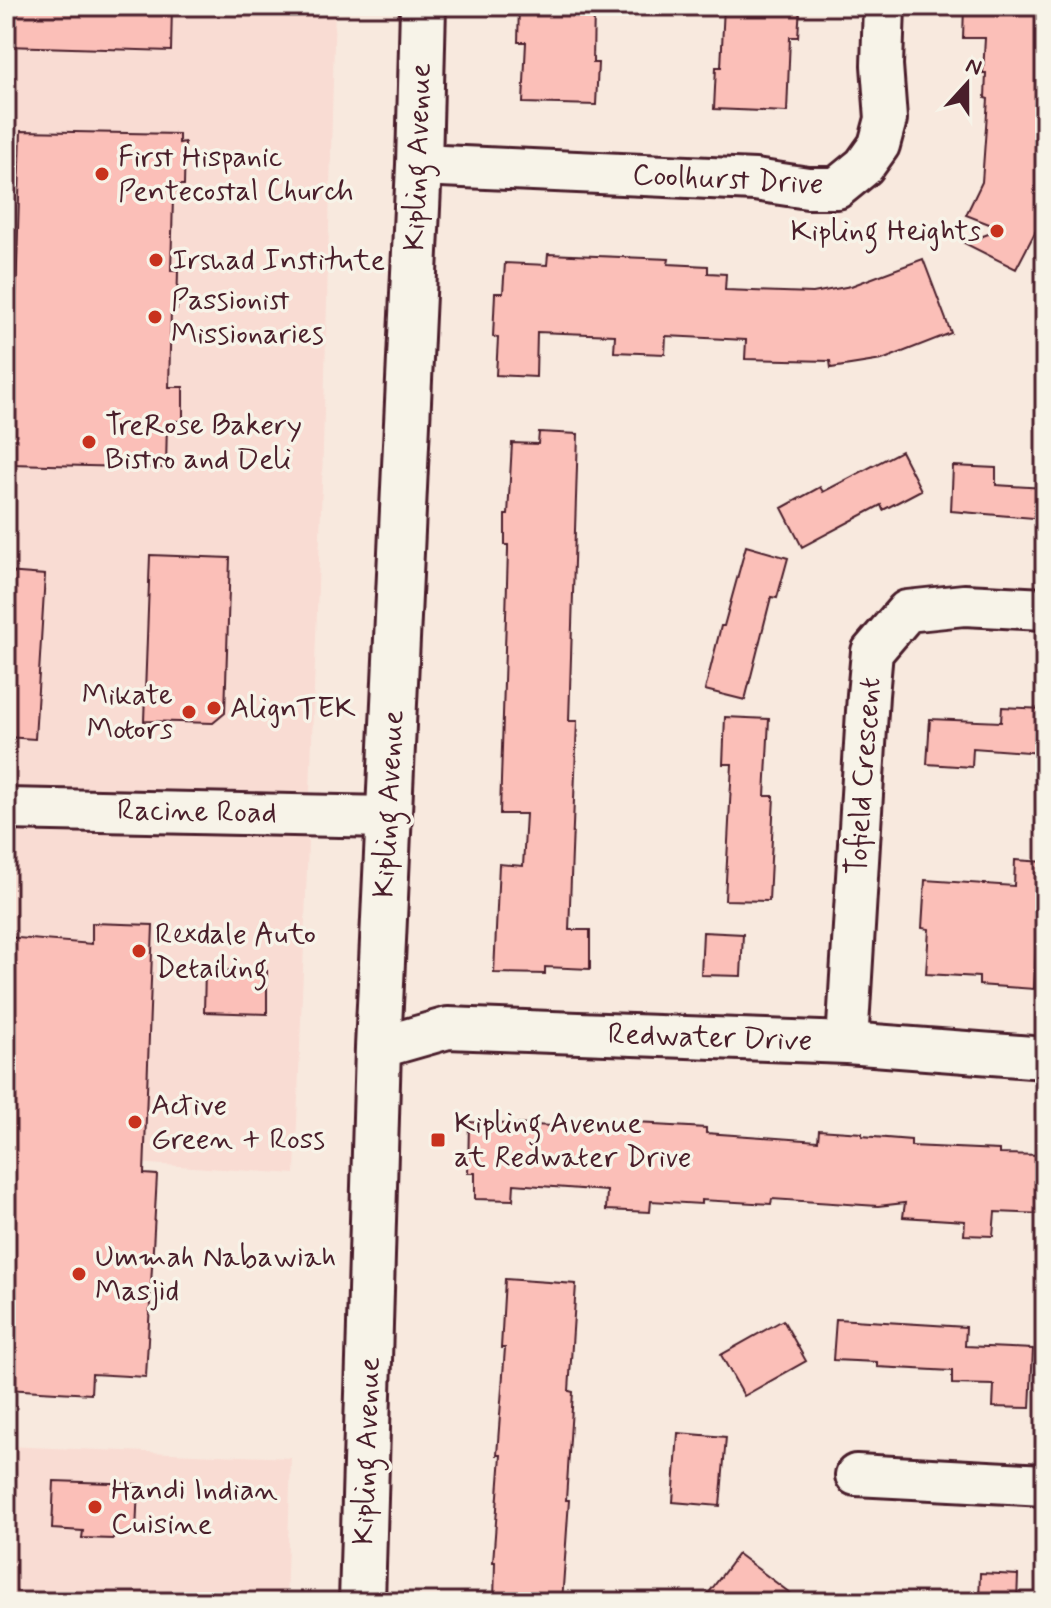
<svg xmlns="http://www.w3.org/2000/svg" width="1051" height="1608" font-family="Mynerve,sans-serif">
	<rect width="100%" height="100%" fill="#f8e9de"/>
	<filter id="ink" filterUnits="userSpaceOnUse"><feTurbulence type="fractalNoise" baseFrequency=".0125" numOctaves="2"/><feDisplacementMap in="SourceGraphic" scale="16" xChannelSelector="R" yChannelSelector="G"/><feConvolveMatrix kernelMatrix="1 2 1 2 8 2 1 2 1" color-interpolation-filters="sRGB"/></filter>
	<g filter="url(#ink)">
		<path fill="#f9dcd3" d="M 6,6 L 335,6 L 322,485 L 295,1174 L 6,1154 Z
			M 6,1446 L 291,1458 L 286,1602 L 6,1602 Z"/>
		<path fill="#fbbfb8" stroke="#4a1f2b" stroke-width="2" d="M 6,6 L 172,6 L 171,51 L 6,46 Z
			M 519,6 L 594,6 L 593,63 L 598,63 L 596,105 L 523,103 L 526,42 L 518,42 Z
			M 724,6 L 800,6 L 798,37 L 790,37 L 787,112 L 714,109 L 716,67 L 721,67 Z
			M 964,6 L 1042,6 L 1040,52 L 1045,53 L 1045,213 L 1016,269 L 964,243 L 1002,229 L 966,215 L 982,182 L 988,99 L 985,98 L 986,73 L 983,73 L 985,38 L 963,38 Z
			M 21,131 L 179,134 L 179,143 L 185,142 L 184,185 L 178,185 L 178,198 L 173,198 L 171,271 L 178,271 L 177,310 L 171,310 L 169,387 L 183,387 L 183,421 L 167,421 L 166,468 L 11,464 Z
			M 548,254 L 669,259 L 668,264 L 708,266 L 708,273 L 726,274 L 725,290 L 813,293 L 851,286 L 923,259 L 951,333 L 882,360 L 831,368 L 830,361 L 745,359 L 746,340 L 666,336 L 665,354 L 614,352 L 615,335 L 537,332 L 536,377 L 496,375 L 498,338 L 493,337 L 495,293 L 503,293 L 505,263 L 547,265 Z
			M 539,432 L 578,434 L 569,721 L 577,721 L 569,930 L 590,930 L 590,969 L 545,967 L 545,974 L 494,973 L 499,864 L 523,866 L 526,814 L 500,814 L 508,550 L 508,545 L 505,545 L 505,515 L 508,515 L 512,443 L 538,444 Z
			M 901,451 L 921,490 L 883,510 L 881,505 L 802,547 L 782,508 L 820,487 L 823,492 Z
			M 953,466 L 996,468 L 996,485 L 1045,488 L 1045,519 L 951,511 Z
			M 746,546 L 788,558 L 777,598 L 771,597 L 745,700 L 705,690 L 721,626 L 724,626 Z
			M 150,555 L 230,558 L 225,713 L 213,723 L 144,721 Z
			M 6,572 L 45,575 L 35,739 L 6,737 Z
			M 1002,707 L 1045,709 L 1042,753 L 973,748 L 972,767 L 927,764 L 930,719 L 1001,722 Z
			M 725,717 L 769,719 L 765,796 L 774,796 L 769,901 L 725,900 L 732,764 L 723,764 Z
			M 1015,860 L 1045,862 L 1045,896 L 1039,895 L 1034,989 L 979,985 L 979,977 L 926,974 L 929,929 L 922,928 L 925,880 L 1014,886 Z
			M 92,923 L 153,925 L 144,1174 L 157,1175 L 146,1377 L 92,1374 L 91,1394 L 6,1389 L 6,937 L 92,944 Z
			M 703,932 L 743,934 L 741,976 L 701,975 Z
			M 205,970 L 267,971 L 267,1014 L 204,1012 Z
			M 553,1120 L 611,1123 L 611,1121 L 655,1123 L 655,1125 L 706,1128 L 706,1133 L 818,1141 L 819,1130 L 862,1133 L 862,1136 L 911,1140 L 911,1146 L 999,1150 L 999,1154 L 1045,1155 L 1045,1214 L 995,1212 L 993,1236 L 964,1235 L 965,1221 L 903,1217 L 905,1203 L 878,1206 L 772,1199 L 771,1204 L 701,1200 L 701,1204 L 651,1201 L 650,1212 L 606,1210 L 607,1191 L 514,1184 L 513,1200 L 475,1199 L 475,1173 L 468,1173 L 469,1122 L 553,1126 Z
			M 505,1279 L 576,1284 L 569,1391 L 573,1392 L 566,1500 L 569,1500 L 562,1602 L 494,1602 L 495,1562 L 493,1562 L 501,1455 L 497,1455 L 505,1348 L 501,1348 Z
			M 836,1319 L 966,1327 L 965,1346 L 1033,1349 L 1030,1408 L 993,1407 L 994,1385 L 952,1384 L 952,1371 L 877,1367 L 877,1362 L 833,1360 Z
			M 783,1320 L 806,1361 L 744,1396 L 721,1355 Z
			M 678,1433 L 726,1437 L 720,1506 L 673,1502 Z
			M 54,1481 L 138,1484 L 136,1534 L 114,1533 L 113,1539 L 82,1538 L 83,1531 L 52,1529 Z
			M 738,1554 L 802,1602 L 702,1602 Z
			M 980,1573 L 1018,1575 L 1017,1602 L 979,1602 Z"/>
		<g fill="none" stroke-linecap="round" stroke-linejoin="round">
			<defs>
				<path id="minor" d="M 419,165 L 755,180 L 808,188 L 837,188 L 864,166 L 879,145 L 886,119 L 882,65 L 884,6
					M 6,809 L 388,817
					M 847,1043 L 868,695 L 872,652 L 907,611 L 964,605 L 1045,609
					M 378,1048 L 448,1028 L 847,1043 L 1045,1058
					M 856,1475 L 1045,1485"/>
				<path id="major" d="M 362,1602 L 378,1048 L 419,165 L 423,6"/>
			</defs>
			<use href="#minor" stroke="#4a1f2b" stroke-width="46"/>
			<use href="#major" stroke="#4a1f2b" stroke-width="50"/>
			<use href="#minor" stroke="#f7f3e8" stroke-width="40"/>
			<use href="#major" stroke="#f7f3e8" stroke-width="44"/>
		</g>
	</g>
	<g fill="#c8321e" stroke="#f7f3e8" stroke-width="3">
		<circle cx="102" cy="174" r="8"/>
		<circle cx="997" cy="231" r="8"/>
		<circle cx="156" cy="260" r="8"/>
		<circle cx="155" cy="317" r="8"/>
		<circle cx="89" cy="442" r="8"/>
		<circle cx="214" cy="708" r="8"/>
		<circle cx="189" cy="712" r="8"/>
		<circle cx="139" cy="951" r="8"/>
		<circle cx="135" cy="1122" r="8"/>
		<rect x="430" y="1132" width="16" height="16" rx="4"/>
		<circle cx="79" cy="1274" r="8"/>
		<circle cx="95" cy="1507" r="8"/>
	</g>
	<g text-anchor="middle" dominant-baseline="central" stroke-width="7" stroke-linejoin="round" paint-order="stroke">
		<g font-size="30" fill="#4a1f2b" stroke="#f7f3e8" text-anchor="start">
			<text x="118" y="157">First Hispanic<tspan x="118" dy="34">Pentecostal Church</tspan></text>
			<text x="981" y="231" text-anchor="end">Kipling Heights</text>
			<text x="172" y="260">Irshad Institute</text>
			<text x="171" y="300">Passionist<tspan x="171" dy="34">Missionaries</tspan></text>
			<text x="105" y="425">TreRose Bakery<tspan x="105" dy="34">Bistro and Deli</tspan></text>
			<text x="173" y="695" text-anchor="end">Mikate<tspan x="173" dy="34">Motors</tspan></text>
			<text x="230" y="708">AlignTEK</text>
			<text x="155" y="934">Rexdale Auto<tspan x="155" dy="34">Detailing</tspan></text>
			<text x="151" y="1105">Active<tspan x="151" dy="34">Green + Ross</tspan></text>
			<text x="454" y="1123">Kipling Avenue<tspan x="454" dy="34">at Redwater Drive</tspan></text>
			<text x="95" y="1257">Ummah Nabawiah<tspan x="95" dy="34">Masjid</tspan></text>
			<text x="111" y="1490">Handi Indian<tspan x="111" dy="34">Cuisine</tspan></text>
		</g>
		<g font-size="30" fill="#4a1f2b" stroke="#f7f3e8">
			<text transform="translate(418 157) rotate(-88)">Kipling Avenue</text>
			<text transform="translate(728 180) rotate(3)">Coolhurst Drive</text>
			<text transform="translate(864 776) rotate(-86)">Tofield Crescent</text>
			<text transform="translate(389 804) rotate(-87)">Kipling Avenue</text>
			<text transform="translate(197 812) rotate(1)">Racine Road</text>
			<text transform="translate(710 1038) rotate(2)">Redwater Drive</text>
			<text transform="translate(367 1451) rotate(-88)">Kipling Avenue</text>
		</g>
	</g>
	<rect width="1051" height="1608" fill="none" stroke="#f7f3e8" stroke-width="32"/>
	<rect x="16" y="16" width="1019" height="1576" fill="none" stroke="#4a1f2b" stroke-width="3" filter="url(#ink)"/>
	<g transform="translate(967 84) rotate(21)" stroke="#f7f3e8" stroke-width="6" paint-order="stroke">
	<path d="M0-6L14 30L0 20L-14 30Z" fill="#4a1f2b"/>
	<text y="-12" font-size="22" font-weight="bold" text-anchor="middle" fill="#4a1f2b">N</text>
	</g>
</svg>
